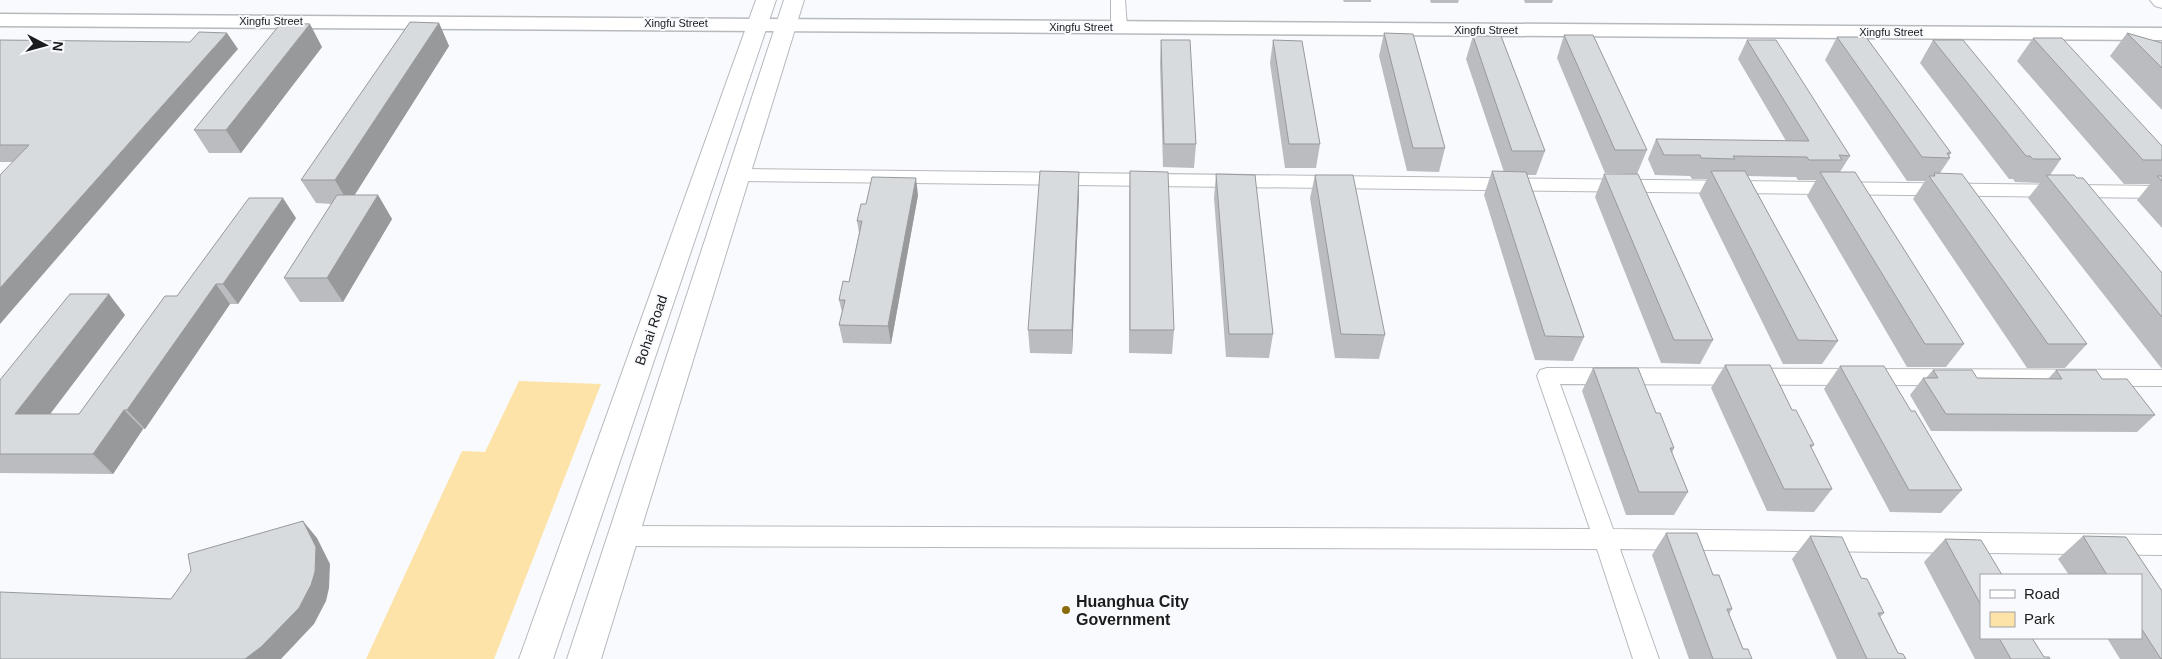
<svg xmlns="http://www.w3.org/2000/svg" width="2162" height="659" font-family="Helvetica,sans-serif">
	<rect width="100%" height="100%" fill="#f8fafe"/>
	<path fill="#fee3a8" d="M 519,381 L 601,384 L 494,659 L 366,659 L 462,451 L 485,452 Z"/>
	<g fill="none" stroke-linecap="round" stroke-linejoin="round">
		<defs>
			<path id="minor" d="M 1111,0 L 1125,0 L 1127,27 L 1124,30 L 1114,30 L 1111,27 Z
				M 738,169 L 2162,186 L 2162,198 L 738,181 L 732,179 L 729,175 L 732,171 Z
				M 1547,368 L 2162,370 L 2162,386 L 1560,384 L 1613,529 L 2162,535 L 2162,555 L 1620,549 L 1659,659 L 1633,659 L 1597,549 L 623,546 L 615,543 L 611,536 L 615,529 L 623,526 L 1590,529 L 1537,376 L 1540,370 Z"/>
			<path id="tertiary" d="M 0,14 L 2162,28 L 2162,40 L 0,26 Z"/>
			<path id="secondary" d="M 756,0 L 776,0 L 553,659 L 519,659 Z
				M 784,0 L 804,0 L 601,659 L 567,659 Z
				M 2150,0 L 2162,0 L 2162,8 L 2155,6 Z"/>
		</defs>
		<use href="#minor" stroke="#b7babd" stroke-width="2"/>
		<use href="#tertiary" stroke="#b7babd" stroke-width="3"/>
		<use href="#secondary" stroke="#b7babd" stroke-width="2"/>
		<use href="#minor" fill="#fff" fill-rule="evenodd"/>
		<use href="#tertiary" fill="#fff" fill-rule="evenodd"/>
		<use href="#secondary" fill="#fff" fill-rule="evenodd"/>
	</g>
	<path fill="#babcbf" d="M 1343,0 L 1371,0 L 1371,2 L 1344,2 Z
		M 1430,0 L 1459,0 L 1458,3 L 1431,3 Z
		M 1524,0 L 1553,0 L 1552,3 L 1525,3 Z
		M 439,23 L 449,46 L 354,195 L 378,195 L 392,219 L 343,302 L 300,302 L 284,278 L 332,204 L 316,203 L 301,180 Z
		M 1384,33 L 1445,148 L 1439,172 L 1407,171 L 1379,56 Z
		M 2127,33 L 2162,43 L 2162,110 L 2110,56 Z
		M 1564,35 L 1647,150 L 1637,174 L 1605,173 L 1557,58 Z
		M 1473,36 L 1545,151 L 1536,175 L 1527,175 L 1584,337 L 1573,361 L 1535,360 L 1484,195 L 1492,171 L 1504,172 L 1466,59 Z
		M 1837,37 L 1951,153 L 1949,156 L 1950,158 L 1940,173 L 2087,344 L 2065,368 L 2027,368 L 1913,199 L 1925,181 L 1907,181 L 1825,60 Z
		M 2033,38 L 2162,146 L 2162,228 L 2137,200 L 2150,184 L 2124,184 L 2017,61 Z
		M 0,40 L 238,49 L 12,162 L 0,162 Z
		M 1161,40 L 1196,144 L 1194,168 L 1163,167 L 1160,63 Z
		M 1273,40 L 1320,144 L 1316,168 L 1285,168 L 1270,63 Z
		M 1747,40 L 1850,156 L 1840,172 L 1964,344 L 1946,367 L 1907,367 L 1807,196 L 1816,180 L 1798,180 L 1796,177 L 1748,176 L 1838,341 L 1822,364 L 1783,364 L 1699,194 L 1707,179 L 1692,179 L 1690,176 L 1655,175 L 1648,159 L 1656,139 L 1786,141 L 1738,59 Z
		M 1933,40 L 2061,159 L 2050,175 L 2162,273 L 2162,369 L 2028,198 L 2040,183 L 2015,182 L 2013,179 L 2009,179 L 1920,63 Z
		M 322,47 L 241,153 L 209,153 L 194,130 Z
		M 1130,171 L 1174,330 L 1172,354 L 1129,353 L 1129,195 Z
		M 1079,172 L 1079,195 L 1072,354 L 1030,353 L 1028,330 Z
		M 1216,174 L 1273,334 L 1269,358 L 1226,357 L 1214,198 Z
		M 1604,174 L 1713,340 L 1700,364 L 1661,363 L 1595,197 Z
		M 1315,175 L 1385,335 L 1379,359 L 1335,358 L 1310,198 Z
		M 918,195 L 891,344 L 843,343 L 839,325 L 842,312 L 839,300 L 849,282 L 859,233 L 857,221 L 866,204 Z
		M 296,218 L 238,304 L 230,304 L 145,429 L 143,429 L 113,474 L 0,473 L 0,380 L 125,315 L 50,414 L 79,414 L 177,296 Z
		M 1725,365 L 1792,410 L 1814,445 L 1811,448 L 1832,489 L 1814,512 L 1767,511 L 1711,388 Z
		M 1840,366 L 1962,490 L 1941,513 L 1890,512 L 1824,389 Z
		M 1593,368 L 1656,413 L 1674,448 L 1672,453 L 1688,492 L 1674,515 L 1626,515 L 1582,391 Z
		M 1933,370 L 1977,378 L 2048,379 L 2056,370 L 2102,379 L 2155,415 L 2137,432 L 1931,431 L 1910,395 L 1923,378 L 1926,378 Z
		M 1666,533 L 1713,575 L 1732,609 L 1729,614 L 1743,649 L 1752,659 L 1689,659 L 1652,555 Z
		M 1810,536 L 1861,578 L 1884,613 L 1880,617 L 1898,653 L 1906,659 L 1837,659 L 1792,559 Z
		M 2083,536 L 2126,537 L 2162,591 L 2162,659 L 2120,659 L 2107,638 L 2141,638 L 2141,575 L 2069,575 L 2058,559 Z
		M 1945,539 L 1981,575 L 1981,638 L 2032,638 L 2044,657 L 2050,659 L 1975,659 L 1924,562 Z"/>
	<path fill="#97999b" d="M 439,23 L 449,46 L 349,204 L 335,180 Z
		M 310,24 L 322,47 L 241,153 L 226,130 Z
		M 227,33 L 238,49 L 0,324 L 0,288 Z
		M 1079,172 L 1079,195 L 1072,354 L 1072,330 Z
		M 916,178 L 918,195 L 891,344 L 888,326 Z
		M 378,195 L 392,219 L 343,302 L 327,278 Z
		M 283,198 L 296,218 L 238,304 L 223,284 Z
		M 216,284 L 230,304 L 145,429 L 127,410 Z
		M 109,294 L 125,315 L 35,434 L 15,414 Z
		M 124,410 L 143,429 L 113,474 L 93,454 Z
		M 303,521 L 317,538 L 330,564 L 329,588 L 326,601 L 314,624 L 281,659 L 245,659 Z"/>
	<path fill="#d8dbde" stroke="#97999b" d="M 410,22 L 439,23 L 335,180 L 301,180 Z
		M 281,23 L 310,24 L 226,130 L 194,130 Z
		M 199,32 L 227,33 L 0,288 L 0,175 L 29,145 L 0,145 L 0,40 L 190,42 Z
		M 1384,33 L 1413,34 L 1445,148 L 1413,148 Z
		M 2127,33 L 2162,43 L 2162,68 Z
		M 1564,35 L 1593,35 L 1647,150 L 1615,150 Z
		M 1473,36 L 1501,36 L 1545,151 L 1512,151 Z
		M 1837,37 L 1866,37 L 1951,153 L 1947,153 L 1950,158 L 1922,157 Z
		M 2033,38 L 2062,38 L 2162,146 L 2162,160 L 2143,160 Z
		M 1161,40 L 1190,40 L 1196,144 L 1164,144 Z
		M 1273,40 L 1302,41 L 1320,144 L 1289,144 Z
		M 1747,40 L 1776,40 L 1850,156 L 1839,155 L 1842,160 L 1809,160 L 1807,157 L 1733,156 L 1735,159 L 1701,158 L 1700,155 L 1664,155 L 1656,139 L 1809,141 Z
		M 1933,40 L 1963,40 L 2061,159 L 2033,159 L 2030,156 L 2026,156 Z
		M 1040,171 L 1079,172 L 1072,330 L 1028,330 Z
		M 1130,171 L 1168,172 L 1174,330 L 1130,330 Z
		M 1492,171 L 1526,172 L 1584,337 L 1545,336 Z
		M 1711,171 L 1745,171 L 1838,341 L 1798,340 Z
		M 1820,172 L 1855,172 L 1964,344 L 1925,344 Z
		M 1934,173 L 1962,174 L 2087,344 L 2048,344 L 1929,176 L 1935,176 Z
		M 1216,174 L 1255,175 L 1273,334 L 1229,334 Z
		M 1604,174 L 1638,174 L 1713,340 L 1674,340 Z
		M 1315,175 L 1353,175 L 1385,335 L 1341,334 Z
		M 2046,175 L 2074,175 L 2077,178 L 2083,178 L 2162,273 L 2162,317 Z
		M 2157,176 L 2162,176 L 2162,181 Z
		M 872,177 L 916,178 L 888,326 L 839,325 L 845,300 L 839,300 L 843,281 L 849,282 L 862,221 L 857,221 L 861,204 L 866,204 Z
		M 337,195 L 378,195 L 327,278 L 284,278 Z
		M 249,198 L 283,198 L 223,284 L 216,284 L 127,410 L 124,410 L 93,454 L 0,454 L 0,380 L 70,294 L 109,294 L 15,414 L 79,414 L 165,296 L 177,296 Z
		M 1725,365 L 1770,365 L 1792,410 L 1796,410 L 1814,445 L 1810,445 L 1832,489 L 1784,489 Z
		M 1840,366 L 1884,366 L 1911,411 L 1915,411 L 1962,490 L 1909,490 Z
		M 1593,368 L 1638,368 L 1656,413 L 1660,413 L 1674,448 L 1670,448 L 1688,492 L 1639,492 Z
		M 1933,370 L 1972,370 L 1977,378 L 2062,379 L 2056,370 L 2096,370 L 2102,379 L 2127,379 L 2155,415 L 1946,414 L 1923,378 L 1938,378 Z
		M 303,521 L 316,547 L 315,572 L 311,585 L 299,608 L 261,647 L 245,659 L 0,659 L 0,592 L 171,599 L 191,571 L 188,554 Z
		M 1666,533 L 1697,533 L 1713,575 L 1719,575 L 1732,609 L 1727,609 L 1743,649 L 1748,649 L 1752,659 L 1713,659 Z
		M 1810,536 L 1842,537 L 1861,578 L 1867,579 L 1884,613 L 1878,613 L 1898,653 L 1903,654 L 1906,659 L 1867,659 Z
		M 2083,536 L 2126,537 L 2162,591 L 2162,659 L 2161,659 L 2141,628 L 2141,575 L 2107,575 Z
		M 1945,539 L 1981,540 L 2002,575 L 1981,575 L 1981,605 Z
		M 1999,638 L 2032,638 L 2044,657 L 2049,657 L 2050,659 L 2011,659 Z"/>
	<circle fill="#8c6b0c" stroke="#f8fafe" stroke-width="2" cx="1066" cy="610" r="5"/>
	<g text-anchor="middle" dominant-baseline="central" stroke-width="4" stroke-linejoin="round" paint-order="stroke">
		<g font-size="11" fill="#1b1c1d" stroke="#f8fafe">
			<text x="271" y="21">Xingfu Street</text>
			<text x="676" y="23">Xingfu Street</text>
			<text x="1081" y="27">Xingfu Street</text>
			<text x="1486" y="30">Xingfu Street</text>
			<text x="1891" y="32">Xingfu Street</text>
		</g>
		<g font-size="14" fill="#1b1c1d" stroke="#f8fafe">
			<text transform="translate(651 330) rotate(-71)">Bohai Road</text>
		</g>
		<g font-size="16" font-weight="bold" fill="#1b1c1d" stroke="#f8fafe" text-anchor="start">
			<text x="1076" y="601">Huanghua City<tspan x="1076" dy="18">Government</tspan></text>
		</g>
	</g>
	<rect x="1980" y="574" width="162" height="65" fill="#f8fafe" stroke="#a0a1a4"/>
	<rect x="1990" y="590" width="25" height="8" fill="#ffffff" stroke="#a0a1a4"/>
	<text x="2024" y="599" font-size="15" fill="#1b1c1d">Road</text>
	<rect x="1990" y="612" width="25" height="15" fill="#fee3a8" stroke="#a0a1a4"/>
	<text x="2024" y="624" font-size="15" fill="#1b1c1d">Park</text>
	<g transform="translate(45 45) rotate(96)" stroke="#f8fafe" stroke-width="4" paint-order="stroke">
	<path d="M0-4L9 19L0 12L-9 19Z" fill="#1b1c1d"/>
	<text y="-8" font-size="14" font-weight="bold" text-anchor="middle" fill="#1b1c1d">N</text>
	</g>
</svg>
